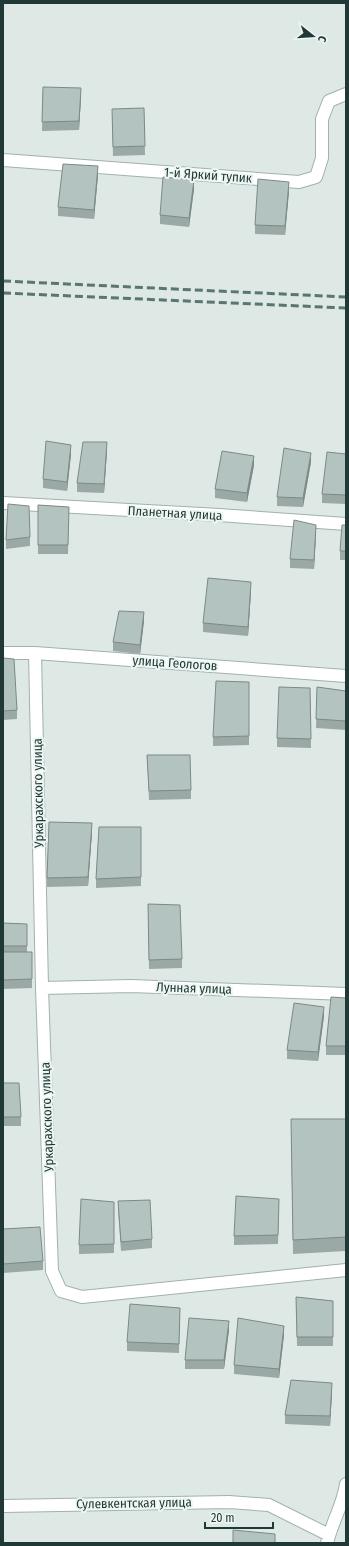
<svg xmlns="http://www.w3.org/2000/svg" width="349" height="1546" font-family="'Fira Sans Condensed',sans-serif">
	<rect width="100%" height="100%" fill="#dee9e6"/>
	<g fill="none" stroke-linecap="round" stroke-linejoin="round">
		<defs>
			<path id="street" d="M 3,160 L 299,182 L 316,177 L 322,158 L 322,119 L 329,101 L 346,94
				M 3,503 L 219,515 L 346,524
				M 3,653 L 35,653 L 346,676
				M 35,653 L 42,988 L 52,1271 L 61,1291 L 82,1297 L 346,1270
				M 42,988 L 131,986 L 346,994
				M 3,1506 L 229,1502 L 269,1505 L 329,1535
				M 327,1543 C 332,1522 343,1505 346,1484"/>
		</defs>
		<use href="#street" stroke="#a1b1ae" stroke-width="14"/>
		<use href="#street" stroke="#fff" stroke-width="12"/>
		<path stroke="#5a7572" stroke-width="3" stroke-dasharray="8 4" stroke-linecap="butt" d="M 3,281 L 346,297
			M 3,293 L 346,308"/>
	</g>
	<path fill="#9aa9a5" d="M 43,87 L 81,97 L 79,130 L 42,131 Z
		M 144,108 L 145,155 L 113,156 L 112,118 Z
		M 98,175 L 94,219 L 58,216 L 58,207 Z
		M 194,189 L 189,227 L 160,224 L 160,215 Z
		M 289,191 L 285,235 L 255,234 L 255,225 Z
		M 107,451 L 104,493 L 77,492 L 77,483 Z
		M 71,454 L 67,491 L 43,488 L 43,479 Z
		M 346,454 L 346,504 L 322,503 L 322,494 Z
		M 311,462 L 303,507 L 277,506 L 277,497 Z
		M 254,465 L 247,502 L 215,498 L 215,489 Z
		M 38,505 L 69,507 L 68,554 L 38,554 Z
		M 346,525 L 346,560 L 340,560 L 340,551 Z
		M 316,534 L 314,569 L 290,568 L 290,559 Z
		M 30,537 L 30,546 L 6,549 L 6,540 Z
		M 251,591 L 248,636 L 203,632 L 203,623 Z
		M 144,621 L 140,654 L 113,651 L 113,642 Z
		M 3,658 L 17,710 L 17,719 L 3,720 Z
		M 249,682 L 249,745 L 213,746 L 213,737 Z
		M 317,687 L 346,691 L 346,730 L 316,728 Z
		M 310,688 L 311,748 L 277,747 L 277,738 Z
		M 147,755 L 191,790 L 191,799 L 149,800 Z
		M 141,827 L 141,886 L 96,888 L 96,879 Z
		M 92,832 L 88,886 L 47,887 L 47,878 Z
		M 148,904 L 182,959 L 182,968 L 149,969 Z
		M 3,923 L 27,924 L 27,952 L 32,952 L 32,988 L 3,989 Z
		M 346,998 L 346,1055 L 326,1055 L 326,1046 Z
		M 324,1016 L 318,1061 L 287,1059 L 287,1050 Z
		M 3,1083 L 21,1117 L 21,1126 L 3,1126 Z
		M 346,1119 L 346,1251 L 293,1254 L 291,1133 Z
		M 279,1199 L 278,1244 L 234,1245 L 234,1236 Z
		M 118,1201 L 152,1239 L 152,1248 L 121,1251 L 118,1210 Z
		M 114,1202 L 114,1253 L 79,1254 L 79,1245 Z
		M 3,1229 L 43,1261 L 43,1270 L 3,1273 Z
		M 296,1297 L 333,1301 L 333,1346 L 297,1346 Z
		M 180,1308 L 179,1353 L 127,1351 L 127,1342 Z
		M 229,1330 L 224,1369 L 185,1369 L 185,1360 Z
		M 284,1335 L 279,1378 L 234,1374 L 234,1365 Z
		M 332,1392 L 330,1426 L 285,1424 L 285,1415 Z"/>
	<path fill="#7d8986" d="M 81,88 L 81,97 L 79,130 L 79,121 Z
		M 98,166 L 98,175 L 94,219 L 94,210 Z
		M 194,180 L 194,189 L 189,227 L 189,218 Z
		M 289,182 L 289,191 L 285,235 L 285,226 Z
		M 107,442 L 107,451 L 104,493 L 104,484 Z
		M 71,445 L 71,454 L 67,491 L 67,482 Z
		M 311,453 L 311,462 L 303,507 L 303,498 Z
		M 254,456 L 254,465 L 247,502 L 247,493 Z
		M 316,525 L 316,534 L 314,569 L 314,560 Z
		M 251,582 L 251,591 L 248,636 L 248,627 Z
		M 144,612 L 144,621 L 140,654 L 140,645 Z
		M 92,823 L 92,832 L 88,886 L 88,877 Z
		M 324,1007 L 324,1016 L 318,1061 L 318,1052 Z
		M 229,1321 L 229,1330 L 224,1369 L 224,1360 Z
		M 284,1326 L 284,1335 L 279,1378 L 279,1369 Z
		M 332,1383 L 332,1392 L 330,1426 L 330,1416 Z"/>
	<path fill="#b3c4c0" stroke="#7d8986" d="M 43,87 L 81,88 L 79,121 L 42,122 Z
		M 144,108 L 145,146 L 113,147 L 112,109 Z
		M 63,164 L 98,166 L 94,210 L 58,207 Z
		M 163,177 L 194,180 L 189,218 L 160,215 Z
		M 258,179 L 289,182 L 285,226 L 255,225 Z
		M 46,441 L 71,445 L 67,482 L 43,479 Z
		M 83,442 L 107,442 L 104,484 L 77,483 Z
		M 284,448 L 311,453 L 303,498 L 277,497 Z
		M 222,451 L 254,456 L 247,493 L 215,489 Z
		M 327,452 L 346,454 L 346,495 L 322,494 Z
		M 8,504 L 29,506 L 30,537 L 6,540 Z
		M 38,505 L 69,507 L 68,545 L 38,545 Z
		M 294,520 L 316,525 L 314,560 L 290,559 Z
		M 342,525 L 346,525 L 346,551 L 340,551 Z
		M 208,578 L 251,582 L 248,627 L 203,623 Z
		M 119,611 L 144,612 L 140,645 L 113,642 Z
		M 3,658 L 14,659 L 17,710 L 3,711 Z
		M 216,681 L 249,682 L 249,736 L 213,737 Z
		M 279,687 L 310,688 L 311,739 L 277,738 Z
		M 317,687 L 346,691 L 346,721 L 316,719 Z
		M 147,755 L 190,755 L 191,790 L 149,791 Z
		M 49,822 L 92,823 L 88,877 L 47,878 Z
		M 99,827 L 141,827 L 141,877 L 96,879 Z
		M 148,904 L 180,905 L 182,959 L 149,960 Z
		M 3,923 L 27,924 L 27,946 L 3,946 Z
		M 3,952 L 32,952 L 32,979 L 3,980 Z
		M 331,997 L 346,998 L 346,1046 L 326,1046 Z
		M 294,1003 L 324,1007 L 318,1052 L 287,1050 Z
		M 3,1083 L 19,1083 L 21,1117 L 3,1117 Z
		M 291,1119 L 346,1119 L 346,1237 L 293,1240 Z
		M 236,1196 L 279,1199 L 278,1235 L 234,1236 Z
		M 81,1199 L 114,1202 L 114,1244 L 79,1245 Z
		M 150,1200 L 152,1239 L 121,1242 L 118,1201 Z
		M 40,1227 L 43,1261 L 3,1264 L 3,1229 Z
		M 296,1297 L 333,1301 L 333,1337 L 297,1337 Z
		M 130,1304 L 180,1308 L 179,1344 L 127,1342 Z
		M 189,1318 L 229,1321 L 224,1360 L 185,1360 Z
		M 238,1318 L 284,1326 L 279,1369 L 234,1365 Z
		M 291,1380 L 332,1383 L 330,1416 L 285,1415 Z
		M 233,1530 L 275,1534 L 275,1543 L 233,1543 Z"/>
	<g text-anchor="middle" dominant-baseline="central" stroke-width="4" stroke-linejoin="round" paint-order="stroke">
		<g font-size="13" fill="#203936" stroke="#eef6f4">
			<text transform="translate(208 175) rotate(4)">1-й Яркий тупик</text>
			<text transform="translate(175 513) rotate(3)">Планетная улица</text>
			<text transform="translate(175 663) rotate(4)">улица Геологов</text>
			<text transform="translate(38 793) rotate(-91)">Уркарахского улица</text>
			<text transform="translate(194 988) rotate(2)">Лунная улица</text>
			<text transform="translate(47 1117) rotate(-92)">Уркарахского улица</text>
			<text transform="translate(134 1503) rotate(-1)">Сулевкентская улица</text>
		</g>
	</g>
	<rect width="349" height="1546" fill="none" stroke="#203936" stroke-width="8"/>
	<g transform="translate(313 36) rotate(107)" stroke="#eef6f4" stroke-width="3" paint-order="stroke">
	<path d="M0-3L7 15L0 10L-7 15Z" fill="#203936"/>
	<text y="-6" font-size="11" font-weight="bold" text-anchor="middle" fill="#203936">С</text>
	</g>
	<path d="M205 1522v6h68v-6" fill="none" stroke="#203936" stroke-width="2"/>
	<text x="211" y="1522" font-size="12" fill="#203936" stroke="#eef6f4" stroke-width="3" paint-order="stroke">20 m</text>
</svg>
